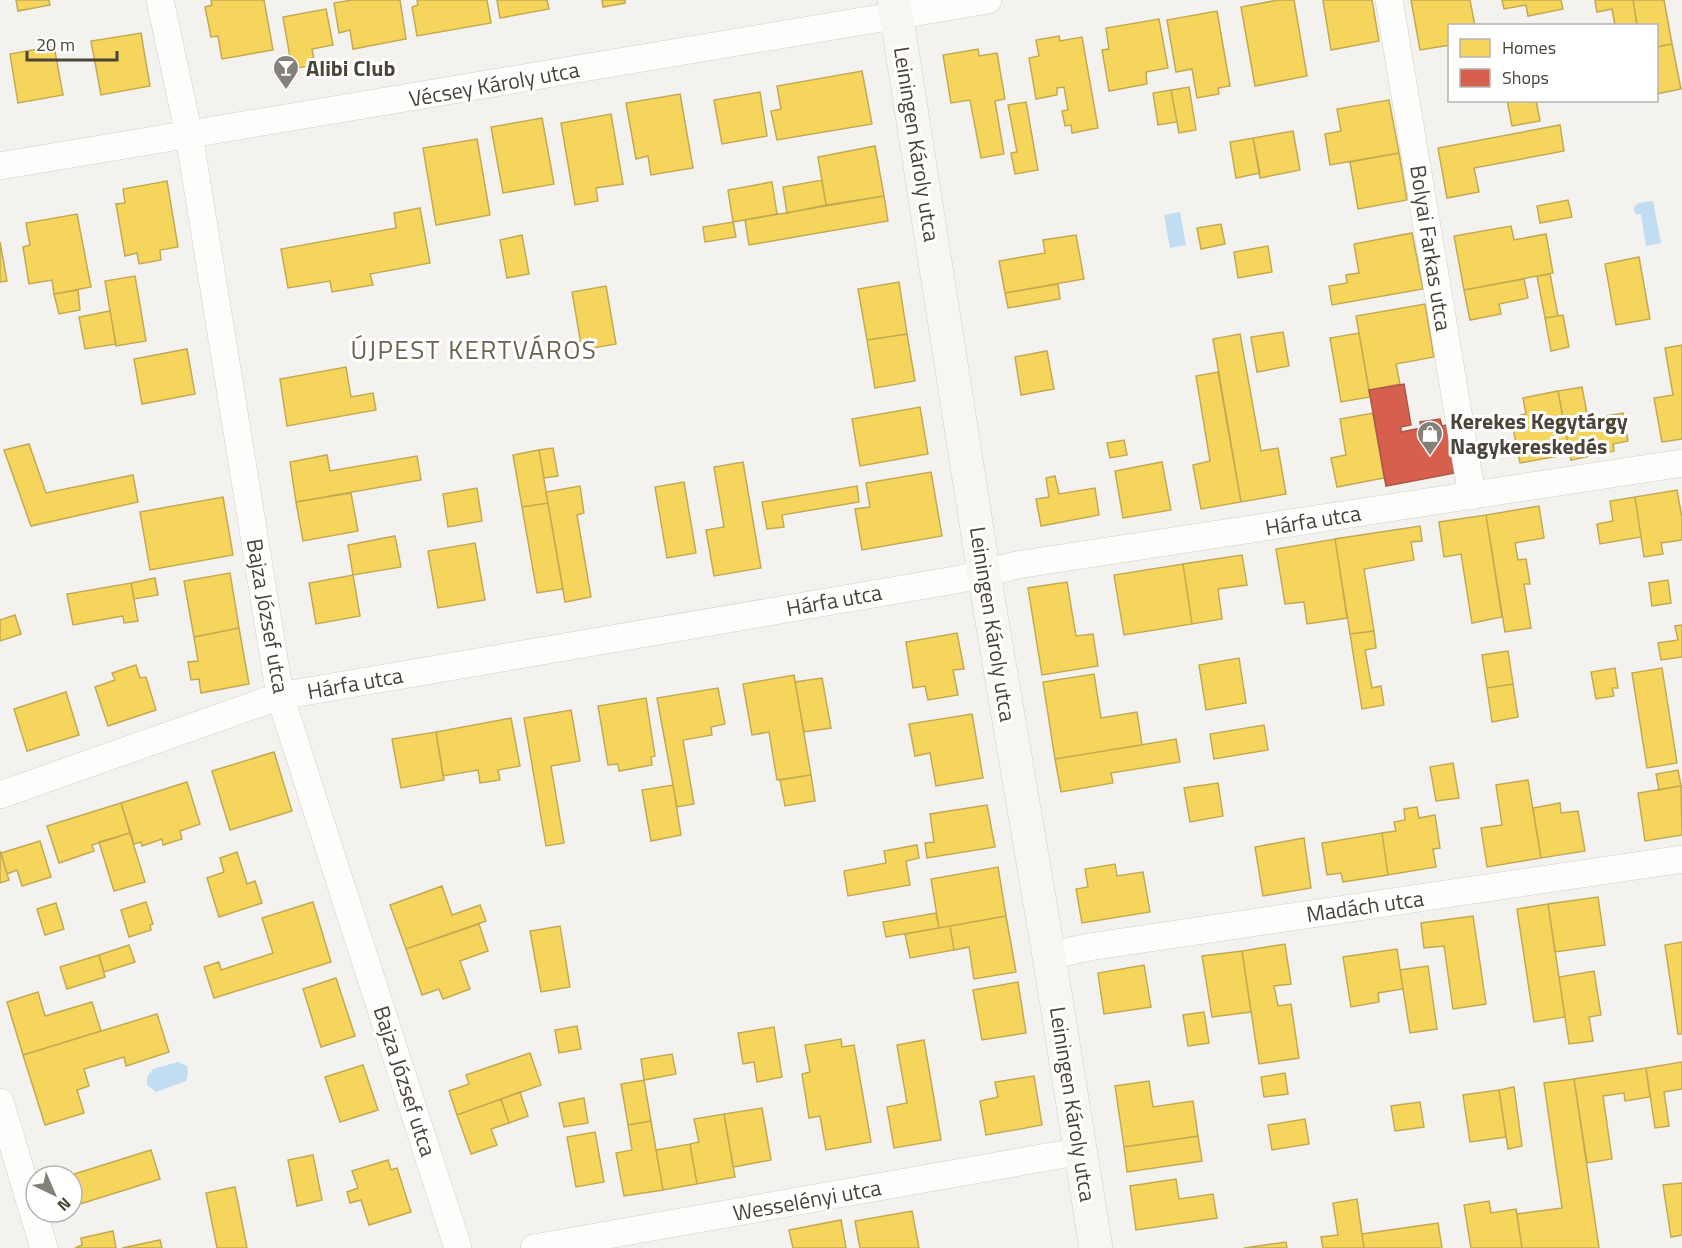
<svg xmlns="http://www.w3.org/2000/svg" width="1682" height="1248" font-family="'Titillium Web',sans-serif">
	<rect width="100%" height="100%" fill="#f4f2ee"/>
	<path fill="#c0ddf1" d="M 1653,201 L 1661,243 L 1646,246 L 1641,214 L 1636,214 L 1634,211 L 1634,207 L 1638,203 Z
		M 1180,212 L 1186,245 L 1170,248 L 1164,215 Z
		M 178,1062 L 187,1066 L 188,1073 L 186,1081 L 156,1092 L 147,1085 L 147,1077 L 153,1069 Z"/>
	<path fill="#f6d55c" stroke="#c3aa52" stroke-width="1.5" d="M 16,0 L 49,0 L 50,5 L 18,11 Z
		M 211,0 L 264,0 L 273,50 L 222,59 L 218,36 L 211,37 L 205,7 L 212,5 Z
		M 352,0 L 400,0 L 406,39 L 353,49 L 350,30 L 339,33 L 334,3 Z
		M 417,0 L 487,0 L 491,23 L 417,36 L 412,7 L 418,5 Z
		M 497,0 L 547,0 L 549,9 L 500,18 Z
		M 602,0 L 625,0 L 625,3 L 603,7 Z
		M 1278,0 L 1294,0 L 1307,76 L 1255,86 L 1241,7 Z
		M 1323,0 L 1372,0 L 1379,41 L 1331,50 Z
		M 1411,0 L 1470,0 L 1475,26 L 1450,26 L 1450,45 L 1420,50 Z
		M 1502,0 L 1561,0 L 1563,9 L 1528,16 L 1526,5 L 1504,9 Z
		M 1595,0 L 1633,0 L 1637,24 L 1615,26 L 1612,9 L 1597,12 Z
		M 1633,0 L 1664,0 L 1672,44 L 1656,47 L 1656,26 L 1637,26 Z
		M 326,9 L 333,45 L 312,49 L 315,65 L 292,69 L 283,17 Z
		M 1217,11 L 1230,86 L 1218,88 L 1219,94 L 1197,98 L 1192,69 L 1176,72 L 1167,20 Z
		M 1159,19 L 1168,68 L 1146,72 L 1147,84 L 1109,91 L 1102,50 L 1109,49 L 1106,28 Z
		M 141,33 L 150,86 L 101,95 L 91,41 Z
		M 1059,36 L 1060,41 L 1082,37 L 1098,128 L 1072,133 L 1071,125 L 1065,126 L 1062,111 L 1068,110 L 1064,87 L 1057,88 L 1057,95 L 1036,99 L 1029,58 L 1039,56 L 1036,40 Z
		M 1672,44 L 1681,89 L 1656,94 L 1656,47 Z
		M 54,46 L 63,95 L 18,103 L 10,54 Z
		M 978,49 L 979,56 L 997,53 L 1005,99 L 995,101 L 1004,154 L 981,158 L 970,100 L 951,103 L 943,55 Z
		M 862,71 L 872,124 L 777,140 L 771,111 L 781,109 L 777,86 Z
		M 1189,87 L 1196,130 L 1179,133 L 1171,90 Z
		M 1171,90 L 1177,122 L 1158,125 L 1153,93 Z
		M 760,92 L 767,136 L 722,144 L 714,100 Z
		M 680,94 L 693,168 L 651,175 L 648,156 L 636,159 L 626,103 Z
		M 1389,100 L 1399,153 L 1330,165 L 1325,134 L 1341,131 L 1337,109 Z
		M 1507,100 L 1536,100 L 1540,121 L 1512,126 Z
		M 1026,102 L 1038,170 L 1015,174 L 1011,153 L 1017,152 L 1008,105 Z
		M 611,114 L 623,184 L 596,188 L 598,201 L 575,205 L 561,123 Z
		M 542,118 L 554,184 L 503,193 L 491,127 Z
		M 1560,125 L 1564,151 L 1474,168 L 1479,192 L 1447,198 L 1438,148 Z
		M 1293,131 L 1300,170 L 1260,178 L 1253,138 Z
		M 1253,138 L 1260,173 L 1236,178 L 1230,142 Z
		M 477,139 L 490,215 L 436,225 L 423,148 Z
		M 875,146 L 884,196 L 826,205 L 818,157 Z
		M 1399,153 L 1407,200 L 1358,209 L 1350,162 Z
		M 822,180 L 826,205 L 787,213 L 783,187 Z
		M 167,181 L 178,247 L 160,250 L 161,260 L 139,264 L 137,253 L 125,256 L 116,204 L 125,203 L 123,189 Z
		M 772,182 L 777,214 L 733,222 L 728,190 Z
		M 884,196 L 888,221 L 749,245 L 745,220 Z
		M 1568,200 L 1572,217 L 1540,223 L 1537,206 Z
		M 420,208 L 430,263 L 370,274 L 373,285 L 332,292 L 330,281 L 288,288 L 281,249 L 396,228 L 394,213 Z
		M 77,214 L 91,287 L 54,294 L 52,280 L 29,284 L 23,247 L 30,245 L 26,223 Z
		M 733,222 L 736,237 L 705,242 L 703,227 Z
		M 1221,224 L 1225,244 L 1201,249 L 1197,228 Z
		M 1511,226 L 1514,240 L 1546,234 L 1553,273 L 1464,290 L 1454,236 Z
		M 1412,233 L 1423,289 L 1332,305 L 1329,286 L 1347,283 L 1346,275 L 1359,273 L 1354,244 Z
		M 522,235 L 529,274 L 507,278 L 500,240 Z
		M 1076,235 L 1084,279 L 1005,293 L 999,261 L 1045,253 L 1043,240 Z
		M 0,242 L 7,281 L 0,282 Z
		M 1268,246 L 1272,272 L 1238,278 L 1234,252 Z
		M 1639,257 L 1650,319 L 1616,325 L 1605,264 Z
		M 1550,274 L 1558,316 L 1545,318 L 1537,276 Z
		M 135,276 L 146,341 L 116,346 L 105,281 Z
		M 1524,279 L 1528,298 L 1499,304 L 1501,314 L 1470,320 L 1464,290 Z
		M 899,282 L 907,334 L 867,340 L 858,289 Z
		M 1058,284 L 1060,299 L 1008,308 L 1005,293 Z
		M 606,286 L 616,344 L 582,350 L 572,292 Z
		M 78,290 L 80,310 L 59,314 L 54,294 Z
		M 1425,304 L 1434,357 L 1396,364 L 1400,384 L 1369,390 L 1356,316 Z
		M 110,311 L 116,344 L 85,349 L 79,317 Z
		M 1563,315 L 1569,347 L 1551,351 L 1545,318 Z
		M 1283,332 L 1289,366 L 1257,372 L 1251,337 Z
		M 1359,333 L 1370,397 L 1341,402 L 1330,338 Z
		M 907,334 L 915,381 L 875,388 L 867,340 Z
		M 1240,334 L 1261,451 L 1278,448 L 1286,494 L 1241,502 L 1213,339 Z
		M 1682,345 L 1682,439 L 1662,442 L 1654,398 L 1673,395 L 1665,348 Z
		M 187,349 L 195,394 L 142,404 L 134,359 Z
		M 1047,351 L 1054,389 L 1021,395 L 1015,357 Z
		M 346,367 L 351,397 L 373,393 L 376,410 L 287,426 L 280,379 Z
		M 1218,372 L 1241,502 L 1201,509 L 1193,465 L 1210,461 L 1196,376 Z
		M 1582,387 L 1588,419 L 1623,413 L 1628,441 L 1613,444 L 1614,451 L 1571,460 L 1558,391 Z
		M 1558,391 L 1570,454 L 1520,463 L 1513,428 L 1522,426 L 1520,415 L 1526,414 L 1523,398 Z
		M 920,407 L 928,454 L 860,466 L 852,419 Z
		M 1373,413 L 1384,478 L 1337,487 L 1331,458 L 1346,455 L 1340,419 Z
		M 1124,440 L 1127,455 L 1110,458 L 1107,443 Z
		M 29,444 L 46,493 L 133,475 L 138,502 L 31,526 L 4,450 Z
		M 553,448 L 558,476 L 544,478 L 539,450 Z
		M 539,450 L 548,503 L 522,507 L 513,455 Z
		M 327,455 L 330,471 L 417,456 L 421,480 L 296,502 L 290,462 Z
		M 743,462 L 761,568 L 714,576 L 706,530 L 724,527 L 714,467 Z
		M 1162,462 L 1171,510 L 1123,518 L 1115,471 Z
		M 931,472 L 942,536 L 862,550 L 855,509 L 870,507 L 866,483 Z
		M 1055,476 L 1059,494 L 1095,488 L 1099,515 L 1041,526 L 1036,499 L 1049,497 L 1046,478 Z
		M 684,482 L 696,553 L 667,558 L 655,487 Z
		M 580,486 L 584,513 L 577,515 L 591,597 L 565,602 L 546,492 Z
		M 857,486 L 859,502 L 782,515 L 784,527 L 767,529 L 762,502 Z
		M 477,488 L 482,521 L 448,527 L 443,494 Z
		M 1677,490 L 1682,518 L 1682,540 L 1661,543 L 1663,554 L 1644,557 L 1635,497 Z
		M 351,493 L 358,531 L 303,541 L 296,502 Z
		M 223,497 L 233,555 L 150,570 L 140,512 Z
		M 1635,497 L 1641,537 L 1600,544 L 1597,524 L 1613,521 L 1610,501 Z
		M 548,503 L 563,589 L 537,593 L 522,507 Z
		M 1539,506 L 1544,538 L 1515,543 L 1518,560 L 1526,559 L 1530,584 L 1524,584 L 1531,628 L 1505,632 L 1486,515 Z
		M 1486,515 L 1502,617 L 1472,623 L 1461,554 L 1444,557 L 1439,522 Z
		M 1420,526 L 1422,541 L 1411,542 L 1414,560 L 1364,569 L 1374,631 L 1350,634 L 1335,539 Z
		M 395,536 L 401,567 L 353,575 L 348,545 Z
		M 1335,539 L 1347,618 L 1307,624 L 1304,602 L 1285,604 L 1276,549 Z
		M 475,543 L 485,600 L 438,608 L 428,551 Z
		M 1242,555 L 1247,585 L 1218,589 L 1222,619 L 1192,624 L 1183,564 Z
		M 1183,564 L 1192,624 L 1124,635 L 1114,575 Z
		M 230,573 L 239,628 L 194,637 L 184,581 Z
		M 353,575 L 360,616 L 316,624 L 309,583 Z
		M 155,578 L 158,595 L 134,599 L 131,583 Z
		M 1668,580 L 1671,603 L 1652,606 L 1649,583 Z
		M 1067,582 L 1076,636 L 1093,634 L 1098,666 L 1042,675 L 1028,588 Z
		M 131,583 L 138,621 L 124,623 L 123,616 L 73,625 L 67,594 Z
		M 15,615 L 21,634 L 0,641 L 0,620 Z
		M 1682,625 L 1682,657 L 1661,660 L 1658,643 L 1678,640 L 1675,626 Z
		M 239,628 L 249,684 L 201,693 L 199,679 L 191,680 L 188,662 L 198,661 L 194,637 Z
		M 1374,631 L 1376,648 L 1365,650 L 1372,688 L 1381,686 L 1384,705 L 1362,709 L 1350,634 Z
		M 957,633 L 964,669 L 953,670 L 958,695 L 928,700 L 925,686 L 913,688 L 906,642 Z
		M 1508,651 L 1513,684 L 1487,688 L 1482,655 Z
		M 1239,658 L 1246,703 L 1206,710 L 1199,665 Z
		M 136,665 L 140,678 L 146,677 L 156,710 L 108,726 L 95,687 L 115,680 L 112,673 Z
		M 1615,668 L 1618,688 L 1612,688 L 1614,696 L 1596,699 L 1591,672 Z
		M 1662,668 L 1677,763 L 1647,768 L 1632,673 Z
		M 1094,674 L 1101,718 L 1137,712 L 1142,745 L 1055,759 L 1043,682 Z
		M 794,675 L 811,775 L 777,780 L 769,732 L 752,735 L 743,684 Z
		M 822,678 L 831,728 L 804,732 L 795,682 Z
		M 1513,684 L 1518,717 L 1492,722 L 1487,688 Z
		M 718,688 L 725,724 L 711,727 L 712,735 L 683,740 L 694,804 L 677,807 L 657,698 Z
		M 66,692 L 79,735 L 27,751 L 14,709 Z
		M 646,698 L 655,756 L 651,757 L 652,765 L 619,771 L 618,764 L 608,765 L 598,706 Z
		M 571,710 L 580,761 L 551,766 L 564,843 L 546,846 L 524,718 Z
		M 972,714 L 983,778 L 936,786 L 930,753 L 915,756 L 909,724 Z
		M 511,718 L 520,766 L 498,770 L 500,780 L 480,783 L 478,770 L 443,776 L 436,732 Z
		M 1264,725 L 1268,750 L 1214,759 L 1210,734 Z
		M 436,732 L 444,780 L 401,788 L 392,739 Z
		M 1176,739 L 1180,762 L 1111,773 L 1113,783 L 1061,792 L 1055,759 Z
		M 274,752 L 292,811 L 230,830 L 212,771 Z
		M 1453,763 L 1459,798 L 1436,801 L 1430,767 Z
		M 1678,770 L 1681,786 L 1659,790 L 1656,774 Z
		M 811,775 L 815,801 L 785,806 L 780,780 Z
		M 1528,780 L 1541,858 L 1487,867 L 1481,828 L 1502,825 L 1496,785 Z
		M 187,782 L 200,824 L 180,831 L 182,839 L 163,845 L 162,839 L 142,846 L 141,842 L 134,844 L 121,803 Z
		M 1218,783 L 1223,816 L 1190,822 L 1184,788 Z
		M 673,785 L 681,835 L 651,841 L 642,790 Z
		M 1681,786 L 1682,835 L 1645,841 L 1638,793 Z
		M 121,803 L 130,833 L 92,845 L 94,851 L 59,863 L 47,826 Z
		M 1560,803 L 1561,813 L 1578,811 L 1585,851 L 1541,858 L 1533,808 Z
		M 987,805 L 995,847 L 927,858 L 925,843 L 934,842 L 930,814 Z
		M 1417,807 L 1419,818 L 1435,815 L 1440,848 L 1433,849 L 1436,867 L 1388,875 L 1382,833 L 1396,831 L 1394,822 L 1405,820 L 1404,809 Z
		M 130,833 L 145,882 L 114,891 L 99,842 Z
		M 1382,833 L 1388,875 L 1343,882 L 1341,873 L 1327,875 L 1322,843 Z
		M 1304,838 L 1311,888 L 1263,896 L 1255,847 Z
		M 40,841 L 51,877 L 22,886 L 17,870 L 7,874 L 1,853 Z
		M 917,845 L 919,858 L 906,861 L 910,885 L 848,896 L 844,871 L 886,863 L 884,851 Z
		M 0,851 L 9,880 L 0,883 Z
		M 237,852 L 247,884 L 255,881 L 262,903 L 219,917 L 207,878 L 224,872 L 220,858 Z
		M 1115,864 L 1117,876 L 1143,872 L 1150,912 L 1082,923 L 1076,889 L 1088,887 L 1085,869 Z
		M 998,867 L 1006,916 L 939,928 L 931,879 Z
		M 442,886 L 452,915 L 480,905 L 486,921 L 406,949 L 390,905 Z
		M 1598,897 L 1605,945 L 1555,952 L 1548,904 Z
		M 146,902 L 153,924 L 150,925 L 151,930 L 129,937 L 121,910 Z
		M 313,902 L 331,962 L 214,998 L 204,967 L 219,962 L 221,970 L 273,953 L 262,918 Z
		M 56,903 L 64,929 L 45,935 L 37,909 Z
		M 1548,904 L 1565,1017 L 1534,1022 L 1517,909 Z
		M 936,913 L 939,928 L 886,937 L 883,922 Z
		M 1006,916 L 1016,972 L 974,979 L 969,947 L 954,950 L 950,926 Z
		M 1473,916 L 1486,1004 L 1453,1009 L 1444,946 L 1424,948 L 1421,923 Z
		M 479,924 L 488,951 L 460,961 L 470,989 L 443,999 L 439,989 L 422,995 L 406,949 Z
		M 560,926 L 570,987 L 541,992 L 530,931 Z
		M 950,926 L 954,950 L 910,958 L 905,934 Z
		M 1682,942 L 1682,1034 L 1678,1034 L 1665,945 Z
		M 1285,944 L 1291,984 L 1274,986 L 1278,1006 L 1291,1004 L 1299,1058 L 1259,1064 L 1242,951 Z
		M 129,945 L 135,962 L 104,972 L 99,955 Z
		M 1397,949 L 1403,989 L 1378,993 L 1379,1002 L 1351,1007 L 1343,957 Z
		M 1242,951 L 1251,1012 L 1212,1017 L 1202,956 Z
		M 99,955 L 105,977 L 67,989 L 60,967 Z
		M 1144,965 L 1151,1007 L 1104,1014 L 1098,973 Z
		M 1428,966 L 1437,1029 L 1410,1033 L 1400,970 Z
		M 1594,971 L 1601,1015 L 1589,1017 L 1593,1041 L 1569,1044 L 1559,977 Z
		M 336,978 L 355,1036 L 321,1047 L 303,989 Z
		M 1018,982 L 1026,1033 L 982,1040 L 973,990 Z
		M 38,992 L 45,1016 L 92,1002 L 101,1031 L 23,1055 L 7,1002 Z
		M 1204,1012 L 1209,1043 L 1188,1046 L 1183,1015 Z
		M 157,1014 L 169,1052 L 126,1066 L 124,1057 L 84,1069 L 89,1086 L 77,1090 L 84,1113 L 45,1125 L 23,1055 Z
		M 577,1026 L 581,1049 L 559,1053 L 555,1030 Z
		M 774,1027 L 782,1077 L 757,1082 L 754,1062 L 743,1064 L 738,1033 Z
		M 841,1039 L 842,1047 L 854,1045 L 871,1142 L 826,1150 L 820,1116 L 809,1118 L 802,1074 L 810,1072 L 805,1045 Z
		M 924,1040 L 941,1140 L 894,1148 L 887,1107 L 907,1103 L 897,1045 Z
		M 530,1053 L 541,1085 L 457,1115 L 449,1091 L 469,1084 L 466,1075 Z
		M 672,1054 L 676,1074 L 644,1080 L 641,1059 Z
		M 1682,1062 L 1682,1089 L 1664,1092 L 1669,1126 L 1655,1128 L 1646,1068 Z
		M 363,1065 L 378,1110 L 340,1122 L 325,1077 Z
		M 1646,1068 L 1650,1097 L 1625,1101 L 1624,1093 L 1603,1096 L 1612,1159 L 1587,1163 L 1574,1079 Z
		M 1285,1073 L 1288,1094 L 1264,1097 L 1261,1077 Z
		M 1034,1076 L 1042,1125 L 986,1135 L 980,1101 L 998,1097 L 995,1082 Z
		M 1574,1079 L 1599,1248 L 1522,1248 L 1517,1214 L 1562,1208 L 1544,1083 Z
		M 644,1080 L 651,1121 L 628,1125 L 621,1084 Z
		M 1149,1081 L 1153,1107 L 1193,1101 L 1198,1136 L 1124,1147 L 1115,1086 Z
		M 1514,1087 L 1522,1146 L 1508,1149 L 1499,1090 Z
		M 1499,1090 L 1506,1137 L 1470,1142 L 1463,1095 Z
		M 520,1092 L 528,1116 L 509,1123 L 501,1099 Z
		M 584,1098 L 588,1123 L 564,1127 L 559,1103 Z
		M 501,1099 L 509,1123 L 491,1129 L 497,1145 L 471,1154 L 457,1115 Z
		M 1420,1102 L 1424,1127 L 1395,1131 L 1391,1106 Z
		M 762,1108 L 771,1160 L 733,1167 L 724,1114 Z
		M 724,1114 L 735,1177 L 697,1184 L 690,1144 L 699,1142 L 694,1119 Z
		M 1305,1119 L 1309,1144 L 1272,1150 L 1268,1125 Z
		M 651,1121 L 663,1190 L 624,1196 L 616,1153 L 632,1150 L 628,1125 Z
		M 595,1132 L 604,1182 L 576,1187 L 567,1137 Z
		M 1198,1136 L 1202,1161 L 1127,1172 L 1124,1147 Z
		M 690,1144 L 697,1184 L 663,1190 L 656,1150 Z
		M 151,1150 L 160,1179 L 80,1204 L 71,1175 Z
		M 313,1155 L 322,1200 L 297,1206 L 288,1160 Z
		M 388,1160 L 391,1170 L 397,1168 L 411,1212 L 369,1225 L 361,1200 L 350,1203 L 347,1192 L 358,1188 L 352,1171 Z
		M 1176,1179 L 1179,1199 L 1213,1194 L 1217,1218 L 1136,1230 L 1130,1186 Z
		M 1682,1183 L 1682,1235 L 1671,1237 L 1663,1185 Z
		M 235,1187 L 247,1248 L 217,1248 L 206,1193 Z
		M 1357,1199 L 1364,1248 L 1323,1248 L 1321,1237 L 1338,1235 L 1333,1203 Z
		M 1489,1201 L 1491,1213 L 1516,1209 L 1522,1248 L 1471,1248 L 1464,1205 Z
		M 912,1211 L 919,1248 L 860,1248 L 855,1221 Z
		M 841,1220 L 846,1248 L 793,1248 L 789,1230 Z
		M 1438,1223 L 1442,1248 L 1364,1248 L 1362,1234 Z
		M 113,1231 L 116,1248 L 75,1248 L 82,1245 L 81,1238 Z
		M 160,1240 L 162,1248 L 122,1248 Z
		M 1286,1242 L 1287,1248 L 1244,1248 Z"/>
	<path fill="#d6604d" stroke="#ac5847" stroke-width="1.5" d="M 1404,384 L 1411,425 L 1401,427 L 1401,432 L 1421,428 L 1420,422 L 1440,419 L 1442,426 L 1447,425 L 1455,473 L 1386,486 L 1369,390 Z"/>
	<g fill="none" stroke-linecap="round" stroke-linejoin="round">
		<defs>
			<path id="street" d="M 160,0 L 189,135 L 280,696 L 458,1248
				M 1389,0 L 1472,496
				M 0,166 L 988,0
				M 0,795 L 280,696 L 955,580 L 984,574 L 1017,565 L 1682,463
				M 1049,956 L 1089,947 L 1682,859
				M 0,1102 L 44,1248
				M 534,1248 L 1081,1151"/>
			<path id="secondary" d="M 894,0 L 984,574 L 1049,956 L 1096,1248"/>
		</defs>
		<use href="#street" stroke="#d2d0cb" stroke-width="28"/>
		<use href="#secondary" stroke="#d3cfc5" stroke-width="34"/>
		<use href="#street" stroke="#fdfdfc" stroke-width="27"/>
		<use href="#secondary" stroke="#f7f6f1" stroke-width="33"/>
	</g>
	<defs>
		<symbol id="bar-pin" viewBox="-11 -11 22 30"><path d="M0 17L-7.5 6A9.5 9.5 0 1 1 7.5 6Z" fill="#868178" stroke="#fff"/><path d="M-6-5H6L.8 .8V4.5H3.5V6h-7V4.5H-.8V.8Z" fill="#fff"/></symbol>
		<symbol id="shop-pin" viewBox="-11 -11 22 30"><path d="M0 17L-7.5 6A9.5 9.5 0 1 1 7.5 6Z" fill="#868178" stroke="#fff"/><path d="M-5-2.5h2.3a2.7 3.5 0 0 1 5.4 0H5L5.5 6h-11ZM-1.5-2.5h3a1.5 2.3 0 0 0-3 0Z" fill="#fff"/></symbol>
	</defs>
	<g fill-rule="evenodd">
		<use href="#bar-pin" x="271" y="53" width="30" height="40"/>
		<use href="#shop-pin" x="1415" y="419" width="30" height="40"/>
	</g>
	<g text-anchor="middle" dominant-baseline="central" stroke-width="6" stroke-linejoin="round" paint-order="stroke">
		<g font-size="22" font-weight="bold" fill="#4b4439" stroke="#fff" text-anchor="start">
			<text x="306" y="68">Alibi Club</text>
			<text x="1450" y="421">Kerekes Kegytárgy<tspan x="1450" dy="25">Nagykereskedés</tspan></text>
		</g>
		<g font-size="22" fill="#4b4439" stroke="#fff">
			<text transform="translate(494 84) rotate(-10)">Vécsey Károly utca</text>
			<text transform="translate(917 144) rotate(81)">Leiningen Károly utca</text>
			<text transform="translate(1431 248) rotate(81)">Bolyai Farkas utca</text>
			<text transform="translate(1313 520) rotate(-9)">Hárfa utca</text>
			<text transform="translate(834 600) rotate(-10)">Hárfa utca</text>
			<text transform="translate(268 616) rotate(80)">Bajza József utca</text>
			<text transform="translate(993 624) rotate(81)">Leiningen Károly utca</text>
			<text transform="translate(355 683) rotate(-10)">Hárfa utca</text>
			<text transform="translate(1365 906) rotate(-8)">Madách utca</text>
			<text transform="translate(405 1081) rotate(72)">Bajza József utca</text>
			<text transform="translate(1073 1104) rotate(81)">Leiningen Károly utca</text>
			<text transform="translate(807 1200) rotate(-10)">Wesselényi utca</text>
		</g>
		<g font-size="26" letter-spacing="1.5" fill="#6e6250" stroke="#fff">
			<text x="474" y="349">ÚJPEST KERTVÁROS</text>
		</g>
	</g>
	<rect x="1448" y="24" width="210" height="78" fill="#ffffff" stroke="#b7b4b0" stroke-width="1.5"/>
	<rect x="1460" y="39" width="30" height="18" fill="#f6d55c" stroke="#b7b4b0" stroke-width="1.5"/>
	<text x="1502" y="54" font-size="18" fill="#4b4439">Homes</text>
	<rect x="1460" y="69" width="30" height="18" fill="#d6604d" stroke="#b7b4b0" stroke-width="1.5"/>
	<text x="1502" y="84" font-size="18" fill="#4b4439">Shops</text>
	<g transform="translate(54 1194) rotate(136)"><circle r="28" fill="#ffffff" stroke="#b7b4b0" stroke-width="1.5"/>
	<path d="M0-4.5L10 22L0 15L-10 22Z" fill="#868178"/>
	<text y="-9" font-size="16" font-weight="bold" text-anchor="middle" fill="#4b4439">N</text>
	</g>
	<path d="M27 51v9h90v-9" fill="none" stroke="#4b4439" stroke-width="3"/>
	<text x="36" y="51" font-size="18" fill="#4b4439" stroke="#ffffff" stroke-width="4.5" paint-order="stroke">20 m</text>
</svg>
